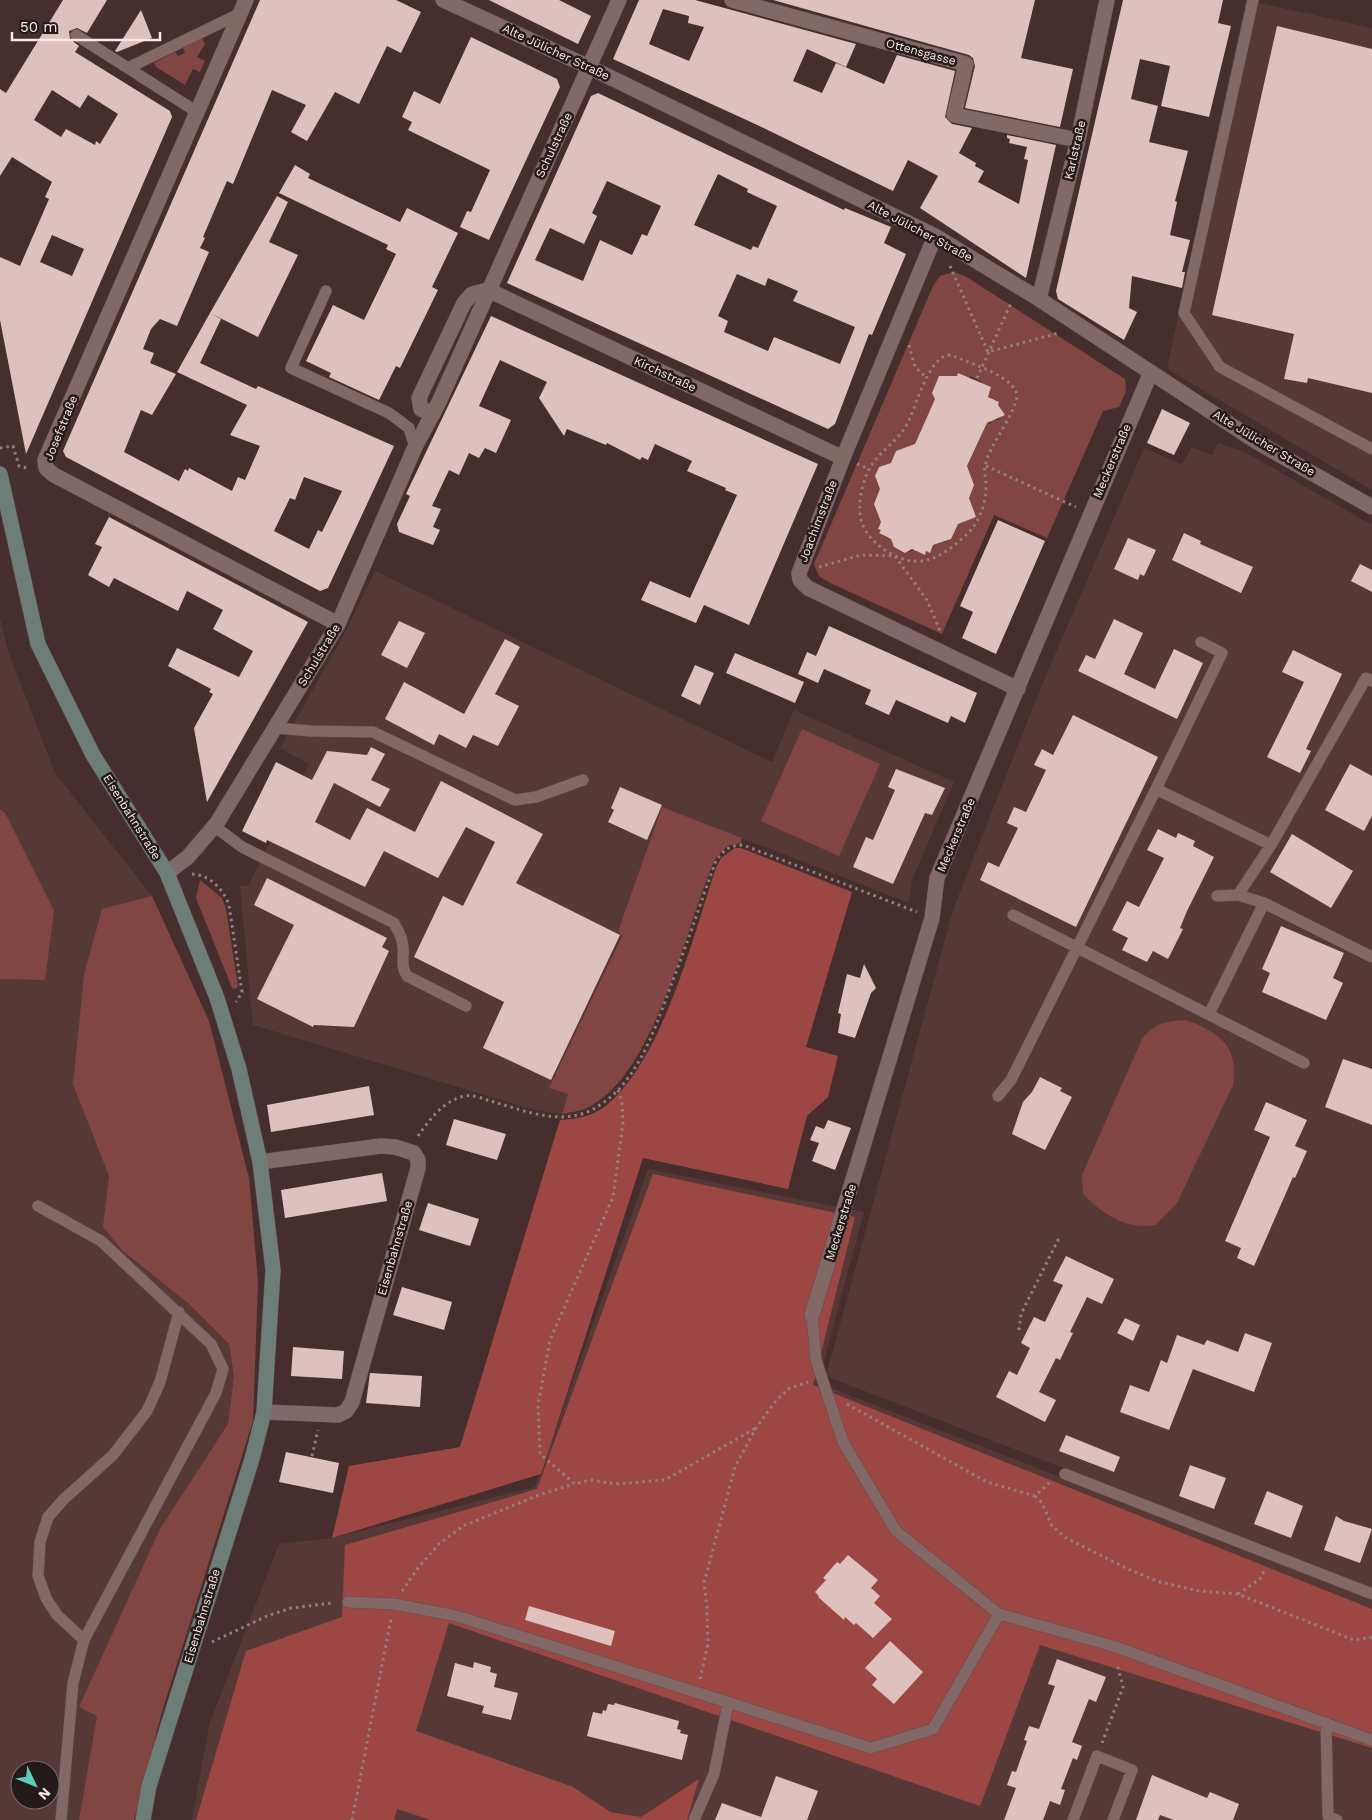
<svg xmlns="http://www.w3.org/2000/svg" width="1372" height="1820" font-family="'Work Sans',sans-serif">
	<rect width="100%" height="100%" fill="#452e2d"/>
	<path fill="#563937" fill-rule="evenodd" d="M 1246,0 L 1372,28 L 1372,490 L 1167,369 Z
		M 1218,443 L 1245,452 L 1372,525 L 1372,1588 L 826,1376 L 953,910 L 1041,687 L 1144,448 L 1182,464 L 1192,447 L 1212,455 Z
		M 375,571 L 772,762 L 794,710 L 954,782 L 912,880 L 909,903 L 662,807 L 618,931 L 622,935 L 550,1088 L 568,1094 L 562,1114 L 534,1110 L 253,1025 L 240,886 L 248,886 L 309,764 L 280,748 L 347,629 Z
		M 0,618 L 8,651 L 55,773 L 152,896 L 209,1021 L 249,1178 L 258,1282 L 253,1421 L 161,1715 L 134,1820 L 0,1820 ZM 20,1770 L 50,1770 L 50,1800 L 20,1800 Z
		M 648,1169 L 864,1212 L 818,1383 L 1372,1598 L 1372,1820 L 192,1820 L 209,1725 L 279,1544 L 332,1538 L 535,1487 Z"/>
	<path fill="#814542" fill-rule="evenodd" d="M 202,38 L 205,44 L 197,57 L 205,61 L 200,72 L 193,69 L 185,85 L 156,67 L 154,63 L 175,52 L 178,56 L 185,53 L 183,48 Z
		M 953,272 L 965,276 L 1125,379 L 1126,391 L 1119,407 L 1103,411 L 1047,538 L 994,515 L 942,634 L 830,583 L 819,576 L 814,564 L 933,286 L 940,276 ZM 959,373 L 968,380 L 970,376 L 982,382 L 980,386 L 986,385 L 991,387 L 988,397 L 999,402 L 997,406 L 1001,416 L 998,420 L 992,420 L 990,424 L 987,423 L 966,469 L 968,469 L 973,484 L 968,501 L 948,533 L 951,539 L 935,545 L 934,543 L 930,552 L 926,551 L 925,555 L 916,551 L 916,549 L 905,553 L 889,536 L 888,538 L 879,533 L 881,530 L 878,528 L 883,519 L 880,519 L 874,503 L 880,500 L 881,485 L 878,484 L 875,476 L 890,465 L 900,453 L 899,450 L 914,446 L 935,399 L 932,393 L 938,379 L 954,381 Z
		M 802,729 L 880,764 L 839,856 L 761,821 Z
		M 662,807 L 742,838 L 741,843 L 727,846 L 715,859 C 686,925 657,1066 594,1104 C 584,1111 573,1112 562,1114 L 568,1094 L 549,1088 L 622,936 L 618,931 Z
		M 0,809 L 5,813 L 54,911 L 45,980 L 0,979 Z
		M 200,880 L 222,898 L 226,909 L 238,986 L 236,989 L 232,988 L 196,898 Z
		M 152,896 L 209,1021 L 249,1178 L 258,1282 L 253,1421 L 161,1715 L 134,1820 L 79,1820 L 97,1716 L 79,1707 L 160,1529 L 228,1424 L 234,1376 L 229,1344 L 188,1303 L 123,1251 L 103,1227 L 109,1176 L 73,1084 L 84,975 L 102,909 Z
		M 1186,1020 C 1219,1032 1239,1046 1233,1085 L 1177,1203 L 1156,1225 C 1126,1230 1104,1215 1083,1194 L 1082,1175 L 1142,1039 C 1155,1023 1166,1021 1186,1020 Z"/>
	<path fill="#9d4744" d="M 735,848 L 741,848 L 852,892 L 806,1047 L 838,1056 L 828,1097 L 807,1116 L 788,1189 L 643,1158 L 541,1474 L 332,1538 L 349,1466 L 460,1447 L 560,1120 C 578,1119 595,1116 609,1103 C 664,1055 693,936 716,868 L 721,858 Z
		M 653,1174 L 855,1217 L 813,1385 L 1372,1609 L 1372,1748 L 1040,1645 L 980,1806 L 449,1623 L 416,1731 L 573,1787 L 610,1812 L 641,1817 L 699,1779 L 687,1820 L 431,1820 L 397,1809 L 394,1820 L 196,1820 L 246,1651 L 342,1617 L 345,1545 L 537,1489 Z"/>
	<path fill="#dec1be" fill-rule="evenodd" d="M 63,0 L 107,0 L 87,33 L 77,28 L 69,31 L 70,39 L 79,46 L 75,52 L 170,111 L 172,117 L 26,454 L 0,320 L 0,257 L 20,266 L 49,199 L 45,197 L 52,182 L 12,157 L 0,176 L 0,89 L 6,93 ZM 52,90 L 80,108 L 88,95 L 118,114 L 100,144 L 96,141 L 95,145 L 66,129 L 61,137 L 34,120 ZM 52,235 L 84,249 L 72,276 L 40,262 Z
		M 260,0 L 396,0 L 421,12 L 401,53 L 387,46 L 359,104 L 335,92 L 307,141 L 291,132 L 306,105 L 272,90 L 233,184 L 227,181 L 203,237 L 205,238 L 200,248 L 209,252 L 177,326 L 160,319 L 151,329 L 143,349 L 154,353 L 150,363 L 176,374 L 152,415 L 141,410 L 124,452 L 179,481 L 185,469 L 188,471 L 189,468 L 232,491 L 238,477 L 245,480 L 260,446 L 230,435 L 247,405 L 177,372 L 210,313 L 221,319 L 200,363 L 256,389 L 258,386 L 394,446 L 328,588 L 320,591 L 66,457 L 63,451 ZM 304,477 L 342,491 L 322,532 L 318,530 L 309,549 L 274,531 L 290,498 L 295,500 Z
		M 489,0 L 559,0 L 591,16 L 578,44 Z
		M 639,0 L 695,0 L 856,44 L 846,67 L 807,49 L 793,81 L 822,93 L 836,63 L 884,84 L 897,55 L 955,71 L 945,117 L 952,124 L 972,128 L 959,153 L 976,163 L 975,166 L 984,171 L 978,182 L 1019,204 L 1028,160 L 1024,159 L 1027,147 L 1009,143 L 1010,139 L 1007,138 L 1007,135 L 1056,145 L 1026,278 L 920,208 L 938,176 L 908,160 L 893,191 L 753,123 L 613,59 ZM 663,9 L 689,16 L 688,23 L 704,27 L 689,61 L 649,44 Z
		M 773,0 L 1035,0 L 1021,58 L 1073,69 L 1060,127 L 965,108 L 975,66 L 973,58 L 969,55 Z
		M 1123,0 L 1223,0 L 1218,23 L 1231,26 L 1209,117 L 1161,106 L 1170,66 L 1140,59 L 1131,99 L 1158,106 L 1149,142 L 1188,151 L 1175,201 L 1177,202 L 1170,235 L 1190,240 L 1182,272 L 1185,272 L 1182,288 L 1132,276 L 1129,308 L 1137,312 L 1124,340 L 1058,299 L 1056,291 Z
		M 141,10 L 152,38 L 117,52 L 115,51 Z
		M 1277,26 L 1372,49 L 1372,393 L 1308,378 L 1307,383 L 1284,379 L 1294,334 L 1212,315 Z
		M 471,37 L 557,79 L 560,87 L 489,240 L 460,227 L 467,211 L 471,212 L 490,170 L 408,130 L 412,122 L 402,117 L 414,91 L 440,104 Z
		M 598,93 L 844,210 L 845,208 L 891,227 L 884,243 L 906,254 L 872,335 L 869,334 L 835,424 L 828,429 L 507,283 L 591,96 ZM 718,174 L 748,189 L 747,192 L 777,206 L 758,248 L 753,246 L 751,250 L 694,225 ZM 607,181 L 661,206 L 647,236 L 642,234 L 632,255 L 600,240 L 583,281 L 535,260 L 550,228 L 584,244 L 597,216 L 592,213 ZM 737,274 L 765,286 L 768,278 L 798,291 L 793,301 L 855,327 L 840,364 L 774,337 L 768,351 L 724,332 L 728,321 L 718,316 Z
		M 295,165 L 310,174 L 308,178 L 400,222 L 407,208 L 458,233 L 432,287 L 438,290 L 400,368 L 396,366 L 379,400 L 329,377 L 331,373 L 306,361 L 333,305 L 364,320 L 396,254 L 386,249 L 388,245 L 279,193 Z
		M 277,196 L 288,202 L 269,242 L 298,255 L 258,337 L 210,313 Z
		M 491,316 L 818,464 L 749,625 L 704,605 L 696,623 L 641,600 L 650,581 L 690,598 L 737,495 L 725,490 L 726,488 L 687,471 L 692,461 L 655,444 L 648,460 L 642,457 L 640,460 L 607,443 L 606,445 L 567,429 L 564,436 L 539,398 L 547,382 L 500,360 L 479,406 L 511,420 L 496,453 L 485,448 L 479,458 L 469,453 L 459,475 L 449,470 L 432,506 L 441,509 L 433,527 L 440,530 L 433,545 L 399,532 L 397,524 L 410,496 L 406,494 Z
		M 958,373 L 991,387 L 988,397 L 999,402 L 998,405 L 1005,415 L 987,423 L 967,466 L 974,485 L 969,498 L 976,517 L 958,524 L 951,539 L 933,545 L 930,553 L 926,551 L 925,555 L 912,549 L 905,553 L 894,547 L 891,539 L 879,533 L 881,530 L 878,529 L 881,522 L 874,504 L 880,489 L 875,476 L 879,467 L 891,463 L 896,451 L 915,444 L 935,399 L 932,393 L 939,376 L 957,376 Z
		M 1162,409 L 1190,423 L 1174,455 L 1147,443 Z
		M 109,517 L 308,622 L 207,802 L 194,728 L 213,694 L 209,692 L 211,689 L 168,666 L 177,648 L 239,677 L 253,651 L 213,629 L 223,610 L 187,591 L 178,611 L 114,578 L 109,587 L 88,575 L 102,547 L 95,544 Z
		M 998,520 L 1045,541 L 996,654 L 962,638 L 973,612 L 960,606 Z
		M 1184,533 L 1201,541 L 1200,544 L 1253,567 L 1241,593 L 1172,560 Z
		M 1128,538 L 1156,550 L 1144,576 L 1140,574 L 1138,580 L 1114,569 Z
		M 1360,564 L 1372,570 L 1372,592 L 1351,581 Z
		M 1114,619 L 1143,633 L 1124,674 L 1155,689 L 1174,649 L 1203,663 L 1177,719 L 1078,671 L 1086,655 L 1095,659 Z
		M 399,621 L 425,633 L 407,668 L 381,655 Z
		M 829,626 L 977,693 L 965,723 L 951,716 L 948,723 L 896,700 L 889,715 L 865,704 L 871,690 L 824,669 L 818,683 L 798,674 L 807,652 L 816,656 Z
		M 505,639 L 520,647 L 495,694 L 519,706 L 498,746 L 473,735 L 466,748 L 439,734 L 434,745 L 385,719 L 404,682 L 464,714 Z
		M 1293,650 L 1342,674 L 1306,749 L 1311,751 L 1300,773 L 1267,757 L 1304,682 L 1282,672 Z
		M 735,653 L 804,682 L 795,703 L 726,673 Z
		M 695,665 L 714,673 L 700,705 L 681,696 Z
		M 1073,715 L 1158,757 L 1076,927 L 980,880 L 988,862 L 999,867 L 1018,828 L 1007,823 L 1014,807 L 1026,812 L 1046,770 L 1034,765 L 1042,749 L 1053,755 Z
		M 371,747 L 385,754 L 371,780 L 390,789 L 380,807 L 334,783 L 315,822 L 350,840 L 367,808 L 415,832 L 441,781 L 543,834 L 516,883 L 620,935 L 551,1080 L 483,1048 L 504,1002 L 414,957 L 443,896 L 463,906 L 495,842 L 466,827 L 438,878 L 384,851 L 365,887 L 267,840 L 266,843 L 242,831 L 276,762 L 312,780 L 327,751 L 367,755 Z
		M 1350,764 L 1372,776 L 1372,816 L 1364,831 L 1325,810 Z
		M 896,769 L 945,788 L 932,815 L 925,813 L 893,884 L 853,867 L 866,837 L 873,840 L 895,790 L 888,787 Z
		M 620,787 L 662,805 L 647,840 L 608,822 L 614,810 L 611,808 Z
		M 1158,829 L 1176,838 L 1178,833 L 1195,841 L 1193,846 L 1214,857 L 1187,911 L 1180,928 L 1183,929 L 1168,959 L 1153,951 L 1147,962 L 1122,950 L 1128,938 L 1112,930 L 1127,901 L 1139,907 L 1164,858 L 1147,850 Z
		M 1292,834 L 1353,871 L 1331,908 L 1270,872 Z
		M 267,878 L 387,938 L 382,947 L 389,951 L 354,1027 L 314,1025 L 313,1027 L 257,999 L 294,925 L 254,905 Z
		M 1281,926 L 1344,953 L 1333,978 L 1343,983 L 1326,1020 L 1262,992 L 1270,973 L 1262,969 Z
		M 864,964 L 876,988 L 871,993 L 855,1038 L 838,1033 L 841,1014 L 838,1013 L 847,974 L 860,978 Z
		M 1343,1059 L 1372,1069 L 1372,1125 L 1325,1107 Z
		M 1040,1077 L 1062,1088 L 1060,1091 L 1072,1097 L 1045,1150 L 1012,1134 L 1023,1102 L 1032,1092 Z
		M 369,1086 L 374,1115 L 271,1132 L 267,1105 Z
		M 1266,1102 L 1307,1120 L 1295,1146 L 1307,1151 L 1295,1178 L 1293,1177 L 1254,1266 L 1237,1258 L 1241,1248 L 1225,1241 L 1270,1137 L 1254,1130 Z
		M 454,1119 L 506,1134 L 497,1160 L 446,1145 Z
		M 828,1120 L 851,1128 L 835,1170 L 812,1161 L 819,1143 L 810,1140 L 816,1126 L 824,1129 Z
		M 382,1173 L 387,1201 L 285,1218 L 281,1190 Z
		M 428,1203 L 479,1219 L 470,1246 L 419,1230 Z
		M 1066,1256 L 1114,1279 L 1102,1304 L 1087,1297 L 1070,1332 L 1073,1333 L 1060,1360 L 1056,1358 L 1039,1392 L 1056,1400 L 1045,1422 L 996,1397 L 1009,1371 L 1017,1375 L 1030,1348 L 1021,1343 L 1034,1317 L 1045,1322 L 1063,1285 L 1053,1281 Z
		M 402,1287 L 452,1302 L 444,1330 L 393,1315 Z
		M 1125,1318 L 1140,1325 L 1133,1341 L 1117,1333 Z
		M 1245,1333 L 1272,1343 L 1254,1392 L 1193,1369 L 1169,1430 L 1120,1412 L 1130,1385 L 1149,1392 L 1161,1360 L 1167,1363 L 1177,1335 L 1204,1345 L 1207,1340 L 1238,1352 Z
		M 293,1347 L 344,1351 L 342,1379 L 291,1376 Z
		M 370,1373 L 422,1376 L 420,1407 L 366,1403 Z
		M 1066,1435 L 1120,1457 L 1114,1472 L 1059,1451 Z
		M 286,1452 L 339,1463 L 333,1493 L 279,1482 Z
		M 1190,1465 L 1226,1478 L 1214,1509 L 1179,1496 Z
		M 1267,1491 L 1303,1506 L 1291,1538 L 1254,1524 Z
		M 1336,1516 L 1344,1521 L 1372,1529 L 1360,1563 L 1324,1550 Z
		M 848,1555 L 878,1580 L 871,1588 L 880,1596 L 874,1603 L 892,1619 L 873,1638 L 856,1623 L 854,1625 L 845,1617 L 844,1620 L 818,1597 L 819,1596 L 815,1592 L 826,1580 L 823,1578 L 837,1562 L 840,1564 Z
		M 529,1606 L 615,1631 L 611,1646 L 525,1620 Z
		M 890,1641 L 923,1672 L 894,1704 L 872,1685 L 877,1679 L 865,1668 Z
		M 1057,1659 L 1106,1677 L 1096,1702 L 1089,1699 L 1072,1742 L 1082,1746 L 1077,1760 L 1073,1758 L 1061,1789 L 1065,1790 L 1060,1805 L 1050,1801 L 1043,1820 L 1004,1820 L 1016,1788 L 1007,1785 L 1012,1771 L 1016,1772 L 1027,1741 L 1024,1740 L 1029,1726 L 1039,1729 L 1055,1686 L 1048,1684 Z
		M 474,1662 L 491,1667 L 490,1672 L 497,1674 L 494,1687 L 518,1693 L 511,1720 L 482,1713 L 484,1706 L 447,1696 L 455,1663 L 473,1668 Z
		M 615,1703 L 679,1721 L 677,1729 L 681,1730 L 680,1733 L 688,1735 L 682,1760 L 587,1736 L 593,1712 L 602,1714 L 603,1710 L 606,1711 L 608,1704 L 614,1705 Z
		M 1152,1775 L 1207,1798 L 1210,1792 L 1239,1804 L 1233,1820 L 1174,1820 L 1160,1815 L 1158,1820 L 1136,1820 Z
		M 776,1776 L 818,1791 L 807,1820 L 715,1820 L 722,1803 L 761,1817 Z"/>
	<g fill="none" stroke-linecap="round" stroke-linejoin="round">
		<defs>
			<path id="lane" d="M 1253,0 L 1184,313 L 1220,367 L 1372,449
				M 76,35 L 197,112
				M 128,68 L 241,13
				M 326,291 L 291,368 L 389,413 L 409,428 L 415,447
				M 276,728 L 311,731 L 373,732 L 515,800 L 536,797 L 583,780
				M 1156,789 L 1222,653 L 1201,642
				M 214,826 L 242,847 L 394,923 C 397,929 401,935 402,941 C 406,954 399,964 407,976 L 466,1006
				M 1238,895 L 1271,845 L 1366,678 L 1372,681
				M 1217,896 L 1238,895 L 1264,903 L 1372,957
				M 1013,915 L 1304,1063
				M 1209,1014 L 1264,903
				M 998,1096 L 1011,1080 L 1156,789 L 1271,845
				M 38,1206 L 101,1241 L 211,1344 L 223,1369 L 216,1393 L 84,1640 L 73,1683 L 61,1820
				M 812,1315 L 816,1360 L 843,1442 L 896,1531 L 999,1614 L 1113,1646 L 1372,1740
				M 1065,1474 L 1372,1594
				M 348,1602 L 394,1604 L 457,1616 L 871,1748 L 933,1729 L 999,1614
				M 84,1640 L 57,1615 L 46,1598 L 38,1576 L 40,1542 L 48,1517 L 64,1499 L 113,1455 L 147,1411 L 160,1382 L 179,1312
				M 1326,1723 L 1328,1816 L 1337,1820
				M 694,1820 L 714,1774 L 728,1704
				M 1073,1820 L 1097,1756 L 1132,1770 L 1113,1820"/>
			<path id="street" d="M 246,0 L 45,460 L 46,468 L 54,475 L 338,624
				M 443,0 L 589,67 L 935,236 L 1039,299 L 1257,442 L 1372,507
				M 732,0 L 966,64 L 954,115 L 1078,140
				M 935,236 L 843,458 L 799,573 L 800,580 L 808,588 L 1018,689
				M 488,290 L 843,458
				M 1039,299 L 1078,140 L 1107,0
				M 433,414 L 421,409 L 419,398 L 464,303 L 472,294 L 488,290
				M 167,873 L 188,857 L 217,823 L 338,624 L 415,447 L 439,402 L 619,0
				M 260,1162 L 381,1146 L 395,1147 L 414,1153 L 418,1160 L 418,1168 L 352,1402 L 346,1411 L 338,1415 L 264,1412
				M 812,1315 L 932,918 L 937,878 L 1151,372"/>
			<path id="secondary" d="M 0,474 L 38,644 L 93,755 L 167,873 L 217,998 L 239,1069 L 260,1162 L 273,1270 L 264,1412 L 252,1459 L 149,1786 L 143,1820"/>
		</defs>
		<use href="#lane" stroke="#604d4c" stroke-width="12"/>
		<use href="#street" stroke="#604d4c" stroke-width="16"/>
		<use href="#secondary" stroke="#604d4c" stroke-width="16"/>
		<path stroke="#93807e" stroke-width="3" stroke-dasharray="2.5 4" stroke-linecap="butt" d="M 950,266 L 988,352 L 1059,333
			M 909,345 L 915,367 L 927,378
			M 948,355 L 954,356 C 971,364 1017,377 1017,397 C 1012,420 989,445 985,466 C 984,472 986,479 986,485 C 986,502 981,518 970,531 C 958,543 940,559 922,561 C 900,564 869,544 862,523 C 858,511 860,497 863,485 C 872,450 898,447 910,418 C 917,402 929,359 948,355 Z
			M 977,378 L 1012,301
			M 0,448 L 13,446 L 19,466 L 30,469
			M 857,464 L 869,469
			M 986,466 L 1076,507
			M 819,567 L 861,555 L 895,556 L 927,600 L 941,633
			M 192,874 C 210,875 223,889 229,905 L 242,992 L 236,1002
			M 618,1090 L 622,1103 L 623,1123 L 613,1197 L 550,1340 L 538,1405 L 540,1454 L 575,1484 L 590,1480 L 616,1484 L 665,1480 L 756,1428
			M 418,1136 C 430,1119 443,1101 465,1096 C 473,1094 483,1099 491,1101 C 526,1111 566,1129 600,1105 C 641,1078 656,1024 673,980 C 688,941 701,902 715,863 C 722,851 729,845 743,845 L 917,912
			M 1019,1330 L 1021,1314 L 1059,1238
			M 847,1404 L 987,1482 L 1035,1496 L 1052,1480
			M 312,1456 L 318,1430
			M 1035,1496 L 1042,1503 L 1052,1526 L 1066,1538 L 1132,1571 L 1160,1582 L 1199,1591 L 1238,1594 L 1354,1640 L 1372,1637
			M 402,1591 L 418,1568 L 439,1544 L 463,1526 L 539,1495 L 574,1484
			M 1238,1594 L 1260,1579 L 1265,1569
			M 212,1642 L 267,1616 L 291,1608 L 333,1603
			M 700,1679 L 708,1644 L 707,1608 L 704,1583 L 735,1467 L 756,1428 L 774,1403 L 788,1389 L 808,1382
			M 1102,1743 L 1123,1687 L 1117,1664
			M 352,1820 L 391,1619"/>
		<use href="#lane" stroke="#826866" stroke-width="11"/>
		<use href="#street" stroke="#826866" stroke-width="15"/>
		<use href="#secondary" stroke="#6d7e78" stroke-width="15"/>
	</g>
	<g text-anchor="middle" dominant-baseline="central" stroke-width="5" stroke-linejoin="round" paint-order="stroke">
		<g font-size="12" fill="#f9eae8" stroke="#241a19">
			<text transform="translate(556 52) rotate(25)">Alte Jülicher Straße</text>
			<text transform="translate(921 52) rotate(15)">Ottensgasse</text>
			<text transform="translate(554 145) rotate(-65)">Schulstraße</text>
			<text transform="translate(1075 150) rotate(-77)">Karlstraße</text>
			<text transform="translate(920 231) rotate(28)">Alte Jülicher Straße</text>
			<text transform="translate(665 374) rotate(25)">Kirchstraße</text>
			<text transform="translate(61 428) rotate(-68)">Josefstraße</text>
			<text transform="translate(1264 443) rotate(31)">Alte Jülicher Straße</text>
			<text transform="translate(1112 461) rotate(-67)">Meckerstraße</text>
			<text transform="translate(818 521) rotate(-69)">Joachimstraße</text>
			<text transform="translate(319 655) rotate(-59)">Schulstraße</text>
			<text transform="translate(132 817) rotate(58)">Eisenbahnstraße</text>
			<text transform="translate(956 835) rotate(-67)">Meckerstraße</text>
			<text transform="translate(841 1222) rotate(-73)">Meckerstraße</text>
			<text transform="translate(395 1248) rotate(-74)">Eisenbahnstraße</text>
			<text transform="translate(202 1616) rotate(-73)">Eisenbahnstraße</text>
		</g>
	</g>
	<g transform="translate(35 1785) rotate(133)"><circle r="24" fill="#241a19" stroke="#796d6c"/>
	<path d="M0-4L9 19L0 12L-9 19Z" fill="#5bcebc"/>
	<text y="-8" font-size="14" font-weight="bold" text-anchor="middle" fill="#f9eae8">N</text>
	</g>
	<path d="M12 32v8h148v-8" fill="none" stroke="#f9eae8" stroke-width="2.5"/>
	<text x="20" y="32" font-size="15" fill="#f9eae8" stroke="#241a19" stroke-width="4" paint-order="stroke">50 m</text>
</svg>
